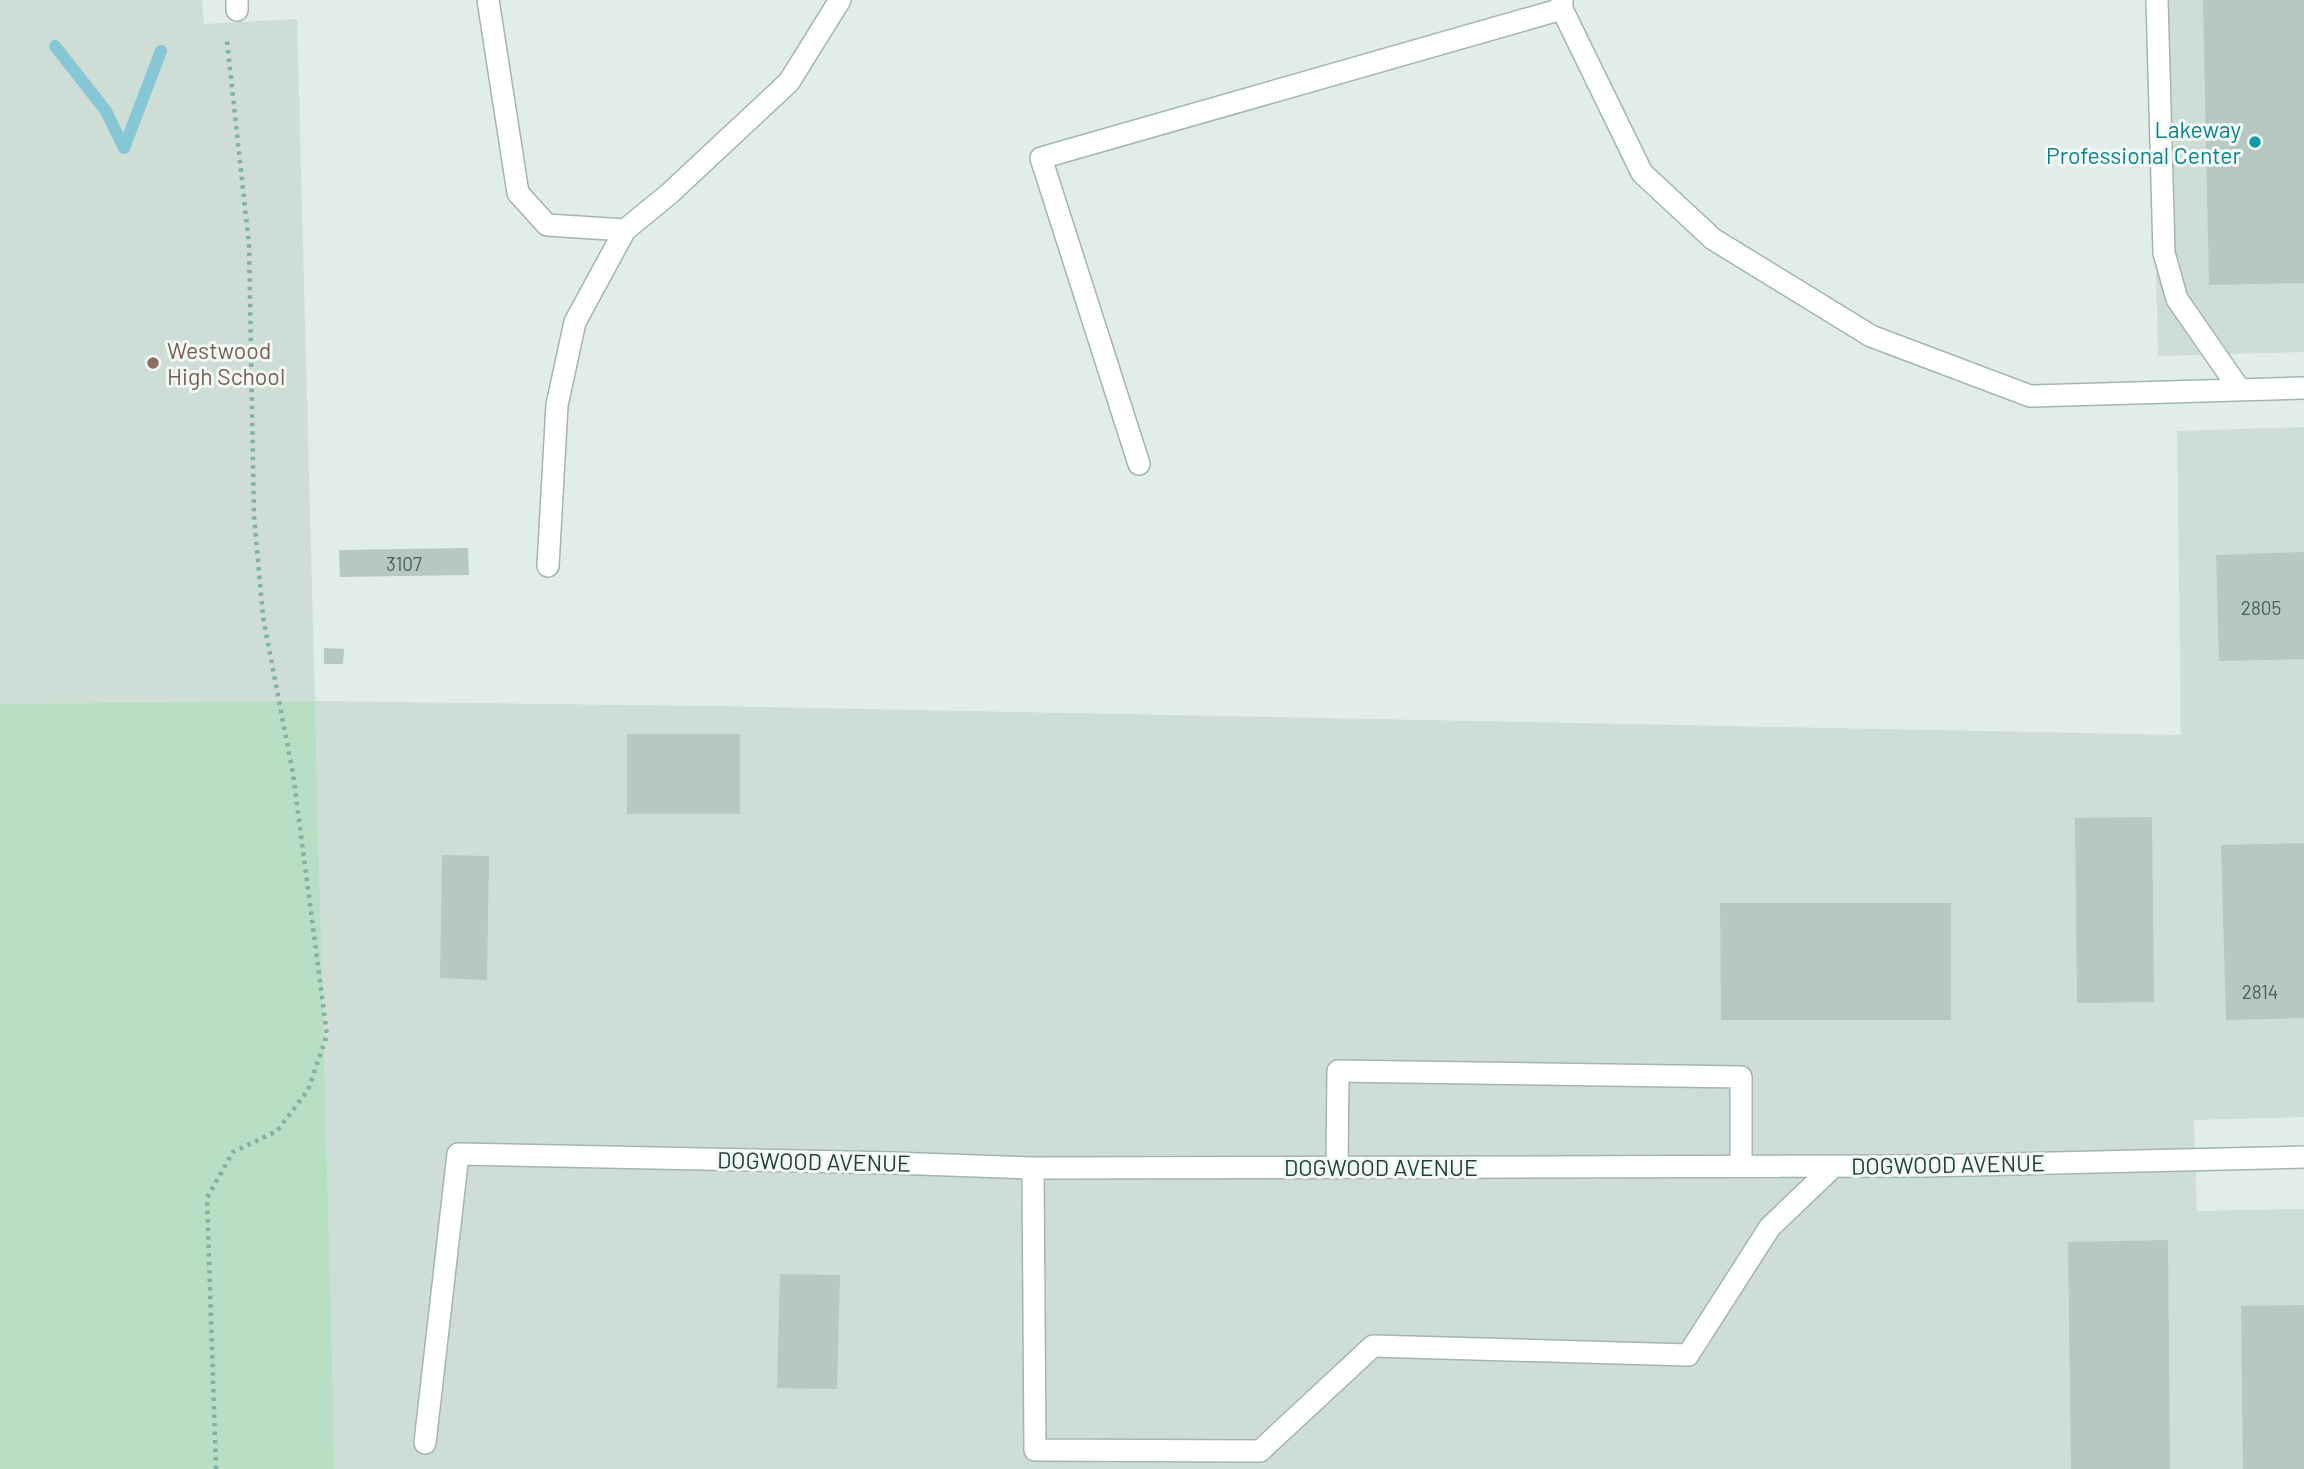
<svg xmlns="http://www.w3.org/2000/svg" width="2304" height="1469" font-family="Barlow,sans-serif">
	<rect width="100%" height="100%" fill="#e1ede8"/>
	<path fill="#cfddd7" d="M 0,0 L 202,0 L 204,24 L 297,19 L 315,701 L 710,706 L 2181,735 L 2177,431 L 2304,427 L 2304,1117 L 2194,1120 L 2197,1211 L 2304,1209 L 2304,1469 L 335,1469 L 315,701 L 0,704 Z
		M 2150,0 L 2304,0 L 2304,352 L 2158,356 Z"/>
	<path fill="#b8dfc4" d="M 315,701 L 335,1469 L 0,1469 L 0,704 Z"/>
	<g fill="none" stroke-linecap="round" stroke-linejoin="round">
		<path stroke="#85c7d5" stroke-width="12" d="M 55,46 L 106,111 L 124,148
			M 124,148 L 161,51"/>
	</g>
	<path fill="#b6c8c1" d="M 2203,0 L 2304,0 L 2304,283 L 2209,285 Z
		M 468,548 L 469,575 L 340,577 L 339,550 Z
		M 2304,552 L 2304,659 L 2219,661 L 2216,555 Z
		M 324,648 L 344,649 L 343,664 L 324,664 Z
		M 627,734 L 740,734 L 740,814 L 627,814 Z
		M 2152,817 L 2154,1002 L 2077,1003 L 2075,818 Z
		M 2304,843 L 2304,1018 L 2226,1020 L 2221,845 Z
		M 442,855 L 489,856 L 487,980 L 440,978 Z
		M 1720,903 L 1951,903 L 1951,1020 L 1721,1020 Z
		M 2168,1240 L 2170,1469 L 2071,1469 L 2068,1242 Z
		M 780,1274 L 840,1275 L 837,1389 L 777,1388 Z
		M 2304,1305 L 2304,1469 L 2243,1469 L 2241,1306 Z"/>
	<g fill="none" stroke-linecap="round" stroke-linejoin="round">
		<defs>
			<path id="minor" d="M 237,0 L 237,10
				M 488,0 L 518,193 L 547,225 L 625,230
				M 1562,0 L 1562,9 L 1642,173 L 1713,239 L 1871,336 L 2030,396 L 2304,388
				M 2157,0 L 2164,253 L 2177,299 L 2240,390
				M 1139,464 L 1041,158 L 1562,9
				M 548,566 L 557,405 L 575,322 L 625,230 L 669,194 L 789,82 L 840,0
				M 1337,1167 L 1338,1071 L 1741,1077 L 1741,1166
				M 1033,1168 L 1035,1450 L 1260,1451 L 1373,1346 L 1688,1355 L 1770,1227 L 1834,1166
				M 425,1443 L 458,1154 L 892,1163 L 1033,1168 L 1924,1166 L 2304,1157"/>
		</defs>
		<use href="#minor" stroke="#a3b5af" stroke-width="24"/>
		<path stroke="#7fb2a3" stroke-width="4.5" stroke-dasharray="3.5 5" stroke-linecap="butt" d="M 216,1469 L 207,1198 L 233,1152 L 277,1131 L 308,1090 L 327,1035 L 293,774 L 263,617 L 254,516 L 249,245 L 227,41"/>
		<use href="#minor" stroke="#fff" stroke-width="21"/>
	</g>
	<circle fill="#0f9aa8" stroke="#f2f9f5" stroke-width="2.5" cx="2255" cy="142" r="7"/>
	<circle fill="#8d6e63" stroke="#f2f9f5" stroke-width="2.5" cx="153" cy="363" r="7"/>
	<g text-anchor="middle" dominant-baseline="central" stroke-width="6" stroke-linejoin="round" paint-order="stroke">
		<g font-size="19" fill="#46615a">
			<text x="404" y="563">3107</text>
			<text x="2261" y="607">2805</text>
			<text x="2260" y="991">2814</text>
		</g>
		<g font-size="23" fill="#0d838f" stroke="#f2f9f5" text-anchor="end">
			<text x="2241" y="129">Lakeway<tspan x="2241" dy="26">Professional Center</tspan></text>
		</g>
		<g font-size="23" fill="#785e54" stroke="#f2f9f5" text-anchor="start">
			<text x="167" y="350">Westwood<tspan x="167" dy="26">High School</tspan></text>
		</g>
		<g font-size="23" fill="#203f37" stroke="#f2f9f5">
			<text transform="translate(814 1161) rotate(1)">DOGWOOD AVENUE</text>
			<text transform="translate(1948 1164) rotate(-1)">DOGWOOD AVENUE</text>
			<text x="1381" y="1167">DOGWOOD AVENUE</text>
		</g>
	</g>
</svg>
